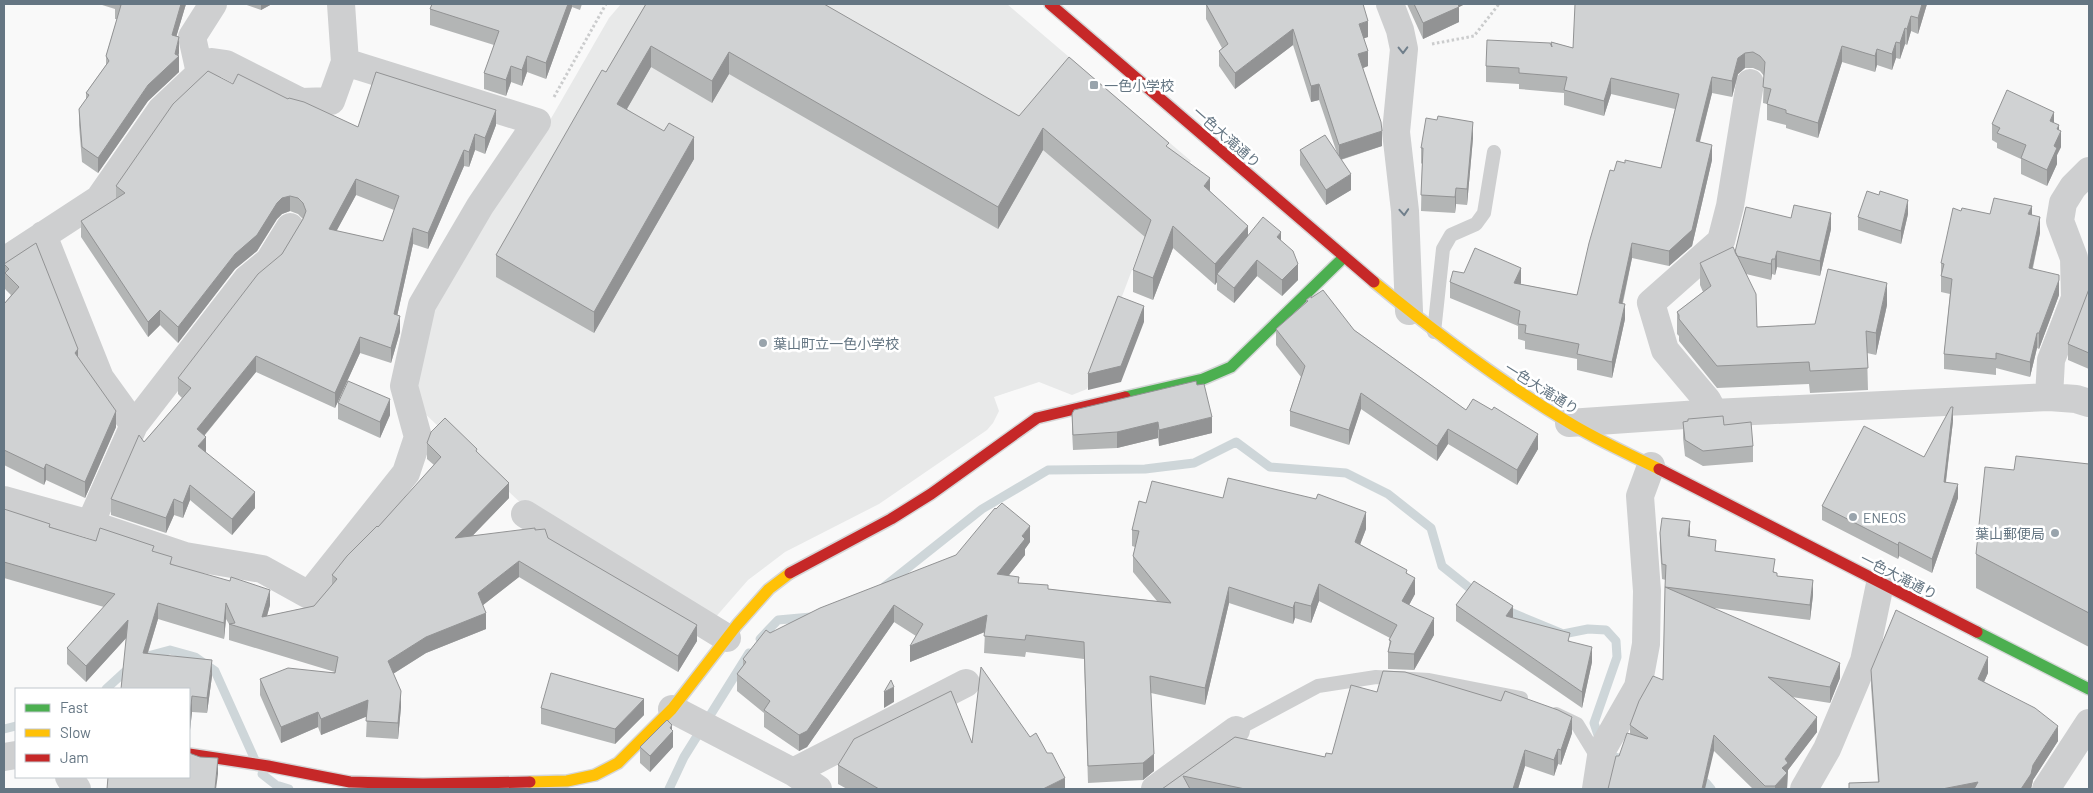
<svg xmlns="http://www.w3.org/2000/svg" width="2093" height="793" font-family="Barlow,'Noto Sans JP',sans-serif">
	<rect width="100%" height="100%" fill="#f9f9f9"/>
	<path fill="#e8e9e9" d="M 621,4 L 1007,4 L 1191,161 L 1155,209 L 1087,389 L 1072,395 L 1039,382 L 994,397 L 999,411 L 993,423 L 987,430 L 879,504 L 785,552 L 748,580 L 714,619 L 523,505 L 408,398 L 432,305 L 510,170 L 519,174 L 609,18 Z"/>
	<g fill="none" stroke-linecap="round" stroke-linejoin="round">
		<path stroke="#ced6d9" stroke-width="9" d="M 885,586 L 982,509 L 1048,470 L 1145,469 L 1194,463 L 1236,442 L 1270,467 L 1346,473 L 1388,494 L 1431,528 L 1442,566 L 1477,594
			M 1503,609 L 1563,634 L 1588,629 L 1606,630 L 1616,641 L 1617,657 L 1594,723 L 1599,738 L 1614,757 L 1627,760
			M 760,639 L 778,620 L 811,617
			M 144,657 L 170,650 L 195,657 L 215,671 L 255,760
			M 106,689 L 130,667
			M 4,729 L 16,726
			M 262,774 L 276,785 L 289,789
			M 1697,781 L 1706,783 L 1711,789
			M 669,789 L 684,757 L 749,653"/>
		<defs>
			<path id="fast" d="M 1125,397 L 1203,379 L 1231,367 L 1344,257
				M 1977,632 L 2089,689"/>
			<path id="slow" d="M 1374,282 C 1436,333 1499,381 1568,422 C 1597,440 1629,454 1659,469
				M 530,782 L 567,781 L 595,775 L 618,763 L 672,709 L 737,625 L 769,589 L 790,573"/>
			<path id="jam" d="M 1050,4 L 1374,282
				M 1659,469 L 1977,632
				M 790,573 L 891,519 L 931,494 L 1037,418 L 1125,397
				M 189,754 L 268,766 L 350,782 L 423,784 L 530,782"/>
		</defs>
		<use href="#fast" stroke="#d5d6d7" stroke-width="14"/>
		<use href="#slow" stroke="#d5d6d7" stroke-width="14"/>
		<use href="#jam" stroke="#d5d6d7" stroke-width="14"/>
		<path stroke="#cbcccd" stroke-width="3" stroke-dasharray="2.5 2.5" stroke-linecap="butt" d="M 1432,44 L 1474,36 L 1499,4
			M 554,97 L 606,4"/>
		<path stroke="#cecfd0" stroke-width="14" d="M 1434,332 L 1443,249 L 1451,235 L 1476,224 L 1484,213 L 1494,152
			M 1556,714 L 1577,724 L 1599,760
			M 1236,730 L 1318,686 L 1376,677 L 1429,680 L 1521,698"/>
		<path stroke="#cecfd0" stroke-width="28" d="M 1390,4 L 1400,30 L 1404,49 L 1396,132 L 1405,211 L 1409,311
			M 200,73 L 192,37 L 213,4
			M 43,235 L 100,378 L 134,425 L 90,524
			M 4,261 L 99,199 L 161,110 L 212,62 L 226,64 L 301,102 L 331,101 L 345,62 L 341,4
			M 2049,397 L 2051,360 L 2075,298 L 2074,258 L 2060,221 L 2063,203 L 2073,187 L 2089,171
			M 1714,413 L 1707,400 L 1665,350 L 1651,303 L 1721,241 L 1730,206 L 1750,83
			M 1569,423 L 1714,413 L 2049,397 L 2076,399 L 2089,403
			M 134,425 L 247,279 L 269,261 L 290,227
			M 4,500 L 90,524 L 185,556 L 262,569 L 309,595 L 406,473 L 418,437 L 404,386 L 422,305 L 480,206 L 537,122 L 345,62
			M 525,514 L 727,638
			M 672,709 L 793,772 L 818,789
			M 4,757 L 16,755
			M 793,772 L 966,683
			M 69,777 L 77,789
			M 1155,789 L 1236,730
			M 1596,789 L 1602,750 L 1638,687 L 1646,644 L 1647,591 L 1640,496 L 1651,466
			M 1804,789 L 1827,749 L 1864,661 L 1880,584
			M 2046,789 L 2089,723"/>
		<use href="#fast" stroke="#4caf50" stroke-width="11"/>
		<use href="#slow" stroke="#ffc107" stroke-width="11"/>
		<use href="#jam" stroke="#c62828" stroke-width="11"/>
	</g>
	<path fill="#b3b5b5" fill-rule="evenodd" d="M 99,4 L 186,4 L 176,37 L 179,53 L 178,56 L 179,72 L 148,101 L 98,173 L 82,162 L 79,125 L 79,109 L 86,100 L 86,93 L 106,65 L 106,56 L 117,19 L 115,19 L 115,9 Z
		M 244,4 L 272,4 L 261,10 Z
		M 432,4 L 582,4 L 580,10 L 572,7 L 546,79 L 527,72 L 522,86 L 511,82 L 506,96 L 484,89 L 484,73 L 494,45 L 430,25 L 430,9 Z
		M 646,4 L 1019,116 L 1169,148 L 1210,191 L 1248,235 L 1281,241 L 1298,280 L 1282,296 L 1257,276 L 1234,303 L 1217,290 L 1217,282 L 1215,285 L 1173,248 L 1153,300 L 1133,292 L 1133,270 L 1145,237 L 1043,150 L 998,229 L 729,74 L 712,103 L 651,67 L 627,109 L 694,159 L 594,333 L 496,277 L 496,255 L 606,72 Z
		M 1206,4 L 1368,37 L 1364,38 L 1368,66 L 1363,68 L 1382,146 L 1341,160 L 1351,190 L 1326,205 L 1300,165 L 1300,150 L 1337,153 L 1319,100 L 1311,102 L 1293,45 L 1235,89 L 1219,66 L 1219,51 L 1222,48 L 1206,19 Z
		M 1407,4 L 1465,4 L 1459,7 L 1459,22 L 1423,39 Z
		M 1927,4 L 1918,34 L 1911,31 L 1907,45 L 1905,44 L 1900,59 L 1896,58 L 1892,70 L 1877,65 L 1875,72 L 1842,62 L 1818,138 L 1786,128 L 1786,125 L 1767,120 L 1767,104 L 1763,103 L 1764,76 L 1760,71 L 1753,68 L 1745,68 L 1738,74 L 1732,97 L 1712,93 L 1700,142 L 1712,160 L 1692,246 L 1669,266 L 1632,258 L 1623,303 L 1625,319 L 1612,378 L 1577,370 L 1577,359 L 1525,349 L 1525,341 L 1518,339 L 1518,326 L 1450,298 L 1450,282 L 1521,283 L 1520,284 L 1577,295 L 1614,171 L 1625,163 L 1661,168 L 1675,109 L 1611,94 L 1604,116 L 1564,105 L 1564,93 L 1519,89 L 1519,84 L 1486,82 L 1486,66 L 1551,46 L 1551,42 L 1573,48 Z
		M 233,84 L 288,99 L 358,127 L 496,125 L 485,154 L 475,150 L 469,167 L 464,166 L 428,249 L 413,244 L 397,316 L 400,332 L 391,363 L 360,353 L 335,408 L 256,372 L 205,435 L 206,453 L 255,508 L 232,535 L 190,500 L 183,518 L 174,515 L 166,533 L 111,515 L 111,499 L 144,442 L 182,398 L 178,394 L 178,378 L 282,254 L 303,219 L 298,214 L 290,211 L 282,214 L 277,219 L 257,251 L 235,269 L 178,343 L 160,325 L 148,337 L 81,237 L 81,221 L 116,199 L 116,186 ZM 356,195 L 394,210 L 383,241 L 336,231 Z
		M 2054,123 L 2059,130 L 2061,147 L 2057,155 L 2057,164 L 2047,186 L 2021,174 L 2021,159 L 1997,148 L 1997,143 L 1992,140 L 1992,124 Z
		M 1473,138 L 1467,205 L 1456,204 L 1455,213 L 1421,211 L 1422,164 L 1421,163 L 1421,148 Z
		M 1961,211 L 1990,214 L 2032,215 L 2040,233 L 2033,268 L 2059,295 L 2039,349 L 2037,348 L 2030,377 L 1996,368 L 1996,375 L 1944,369 L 1944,354 L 1950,294 L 1941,292 L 1941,263 Z
		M 1908,214 L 1901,244 L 1858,230 L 1858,217 Z
		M 1831,229 L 1820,276 L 1777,267 L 1775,275 L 1772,274 L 1771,280 L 1746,274 L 1757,327 L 1815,324 L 1887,305 L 1876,355 L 1867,353 L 1868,390 L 1810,393 L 1809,384 L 1717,388 L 1679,341 L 1679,336 L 1677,334 L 1677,312 L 1703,292 L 1700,285 L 1700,263 L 1735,252 Z
		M 36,243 L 78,357 L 116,427 L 85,498 L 46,480 L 44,485 L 4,465 L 4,304 L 11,295 L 5,289 L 4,264 Z
		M 2089,289 L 2089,369 L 2068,360 L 2068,344 Z
		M 1311,298 L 1354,330 L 1466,410 L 1538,449 L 1517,485 L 1448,444 L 1437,461 L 1361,409 L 1349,445 L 1290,426 L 1290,411 L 1301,377 L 1276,345 L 1276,329 L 1306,302 L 1306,300 Z
		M 338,403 L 390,415 L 380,438 L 338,419 Z
		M 1074,410 L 1212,433 L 1159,446 L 1158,438 L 1117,448 L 1073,450 L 1072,430 L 1072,414 Z
		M 1953,421 L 1946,482 L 1958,498 L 1932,573 L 1899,556 L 1898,559 L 1822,520 L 1822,506 L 1924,457 Z
		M 1683,422 L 1724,425 L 1753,446 L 1753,462 L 1703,466 L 1685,456 L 1683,438 Z
		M 427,443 L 477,453 L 509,498 L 472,536 L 535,530 L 548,538 L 697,641 L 678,672 L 519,577 L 483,605 L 486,629 L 426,653 L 393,674 L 401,707 L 398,739 L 366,737 L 367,716 L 321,735 L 318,727 L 281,743 L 260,695 L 260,679 L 335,672 L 229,640 L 229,624 L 226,619 L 224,639 L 158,619 L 148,653 L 212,676 L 207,713 L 192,712 L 189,739 L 189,689 L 126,638 L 86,682 L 67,664 L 67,648 L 104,607 L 4,578 L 4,509 L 50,527 L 96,541 L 154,552 L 172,564 L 270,605 L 267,616 L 314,606 L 332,585 L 332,575 L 378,527 L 434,465 L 427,459 Z
		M 2089,464 L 2089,647 L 1976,588 L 1976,554 L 2014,470 Z
		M 1223,498 L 1366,529 L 1360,544 L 1407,573 L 1415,594 L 1409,605 L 1434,635 L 1414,670 L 1388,669 L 1388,652 L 1390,638 L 1319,601 L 1311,623 L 1295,618 L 1293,624 L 1229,603 L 1205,705 L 1151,693 L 1154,771 L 1143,780 L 1088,783 L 1084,659 L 1026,652 L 1025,657 L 984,653 L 985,632 L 910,662 L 916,636 L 894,622 L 807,747 L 799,751 L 764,727 L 764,713 L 737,691 L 737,674 L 743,666 L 743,659 L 770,633 L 1030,542 L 1025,549 L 1025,555 L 1009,575 L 1019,583 L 1048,589 L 1157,601 L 1133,572 L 1133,556 L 1135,547 L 1132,546 L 1132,530 L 1146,503 Z
		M 1660,533 L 1690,537 L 1716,551 L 1775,572 L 1777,576 L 1813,595 L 1810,620 L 1714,608 L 1840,678 L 1830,703 L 1792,697 L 1817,732 L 1788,770 L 1787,789 L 1753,789 L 1714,751 L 1619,756 L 1630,734 L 1630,725 L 1663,680 L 1666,580 L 1662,579 L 1660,548 Z
		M 1456,605 L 1513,618 L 1570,641 L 1592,662 L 1582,708 L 1456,621 Z
		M 1871,670 L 1988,673 L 1984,682 L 2058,741 L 2033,780 L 2031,789 L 1849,789 L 1878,782 L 1871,686 Z
		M 1377,692 L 1572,733 L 1561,765 L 1558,764 L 1554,776 L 1525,766 L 1518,789 L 1162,789 L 1235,737 L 1325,757 L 1332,754 Z
		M 541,708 L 644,715 L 615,744 L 541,724 Z
		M 672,731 L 673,747 L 650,772 L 640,763 L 640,747 Z
		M 972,743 L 1065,789 L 847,789 L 838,784 L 838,765 Z"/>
	<path fill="#929394" d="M 181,4 L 186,4 L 172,51 L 172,35 Z
		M 261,4 L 272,4 L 261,10 Z
		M 568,4 L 572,4 L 572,7 L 546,79 L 546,63 Z
		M 1454,4 L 1465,4 L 1459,7 L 1459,22 L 1423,39 L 1423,23 Z
		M 1922,4 L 1927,4 L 1918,34 L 1918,18 Z
		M 1911,16 L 1911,31 L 1907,45 L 1907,29 Z
		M 1368,21 L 1368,37 L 1359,40 L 1359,24 Z
		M 1905,28 L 1905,44 L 1900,59 L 1900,43 Z
		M 1293,29 L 1293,45 L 1235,89 L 1235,73 Z
		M 179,37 L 179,53 L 178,57 L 179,56 L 179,72 L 148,101 L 98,173 L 98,158 L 148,85 L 175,54 Z
		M 1896,42 L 1896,58 L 1892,70 L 1892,54 Z
		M 651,46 L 651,67 L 617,126 L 617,104 Z
		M 1842,46 L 1842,62 L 1818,138 L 1818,123 Z
		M 1877,49 L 1877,65 L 1875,72 L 1875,56 Z
		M 1368,51 L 1368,66 L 1358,70 L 1358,54 Z
		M 729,52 L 729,74 L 712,103 L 712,81 Z
		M 1745,53 L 1745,68 L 1738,74 L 1732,97 L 1732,81 L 1738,58 Z
		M 527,56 L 527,72 L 522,86 L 522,70 Z
		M 511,66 L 511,82 L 506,96 L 506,80 Z
		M 1712,77 L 1712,93 L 1696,156 L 1696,141 Z
		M 1611,78 L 1611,94 L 1604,116 L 1604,101 Z
		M 1319,84 L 1319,100 L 1311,102 L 1311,86 Z
		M 496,110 L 496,125 L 485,154 L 485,138 Z
		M 2054,112 L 2054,127 L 2050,121 Z
		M 1473,122 L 1473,138 L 1467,205 L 1467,189 Z
		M 2059,125 L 2059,136 L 2061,131 L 2061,147 L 2057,155 L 2057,164 L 2047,186 L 2047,170 L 2054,146 L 2057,129 Z
		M 1043,128 L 1043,150 L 998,229 L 998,207 Z
		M 1382,131 L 1382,146 L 1339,160 L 1339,145 Z
		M 475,134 L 475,150 L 469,167 L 469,152 Z
		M 694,137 L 694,159 L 594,333 L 594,312 Z
		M 1712,145 L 1712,160 L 1692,246 L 1669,266 L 1669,251 Z
		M 464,150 L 464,166 L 428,249 L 428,233 Z
		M 1351,174 L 1351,190 L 1326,205 L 1326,190 Z
		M 1210,178 L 1210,200 L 1204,186 Z
		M 356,179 L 356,195 L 329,245 L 329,229 Z
		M 1456,188 L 1456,204 L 1455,213 L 1455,197 Z
		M 290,196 L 290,211 L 282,214 L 277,219 L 257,251 L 235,269 L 178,343 L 178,327 L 235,254 L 277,203 L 282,198 Z
		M 1908,200 L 1908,214 L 1901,244 L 1901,231 Z
		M 2032,206 L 2032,221 L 2028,214 Z
		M 1831,213 L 1831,229 L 1820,276 L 1820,261 Z
		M 2040,217 L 2040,233 L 2029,283 L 2029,268 Z
		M 1173,226 L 1173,248 L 1153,300 L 1153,278 Z
		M 1248,226 L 1248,248 L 1217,274 L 1217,282 L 1215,285 L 1215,264 Z
		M 413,228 L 413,244 L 394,330 L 394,314 Z
		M 1281,232 L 1281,248 L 1277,237 Z
		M 1632,243 L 1632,258 L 1619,318 L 1619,303 Z
		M 1777,251 L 1777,267 L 1775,275 L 1775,259 Z
		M 1772,259 L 1772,274 L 1771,280 L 1771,264 Z
		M 1257,260 L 1257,276 L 1234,303 L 1234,288 Z
		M 1298,264 L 1298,280 L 1282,296 L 1282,280 Z
		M 1521,268 L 1521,283 L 1514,298 L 1514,283 Z
		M 2059,280 L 2059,295 L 2039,349 L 2039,333 Z
		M 1887,283 L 1887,305 L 1876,355 L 1876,333 Z
		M 1625,304 L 1625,319 L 1612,378 L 1612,362 Z
		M 1144,306 L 1144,322 L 1121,382 L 1088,390 L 1088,374 Z
		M 160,310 L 160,325 L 148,337 L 148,322 Z
		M 400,316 L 400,332 L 391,363 L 391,348 Z
		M 2037,333 L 2037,348 L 2030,377 L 2030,362 Z
		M 360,337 L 360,353 L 335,408 L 335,393 Z
		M 78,349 L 78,365 L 75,353 Z
		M 256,356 L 256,372 L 197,444 L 197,429 Z
		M 1361,393 L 1361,409 L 1349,445 L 1349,430 Z
		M 390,399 L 390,415 L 380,438 L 380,422 Z
		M 1953,407 L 1953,421 L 1944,496 L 1944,482 Z
		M 116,411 L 116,427 L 85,498 L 85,482 Z
		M 1212,417 L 1212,433 L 1159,446 L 1159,430 Z
		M 1158,422 L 1158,438 L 1117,448 L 1117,432 Z
		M 1448,429 L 1448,444 L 1437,461 L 1437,446 Z
		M 1538,434 L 1538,449 L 1517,485 L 1517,470 Z
		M 206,437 L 206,452 L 198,462 L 198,446 Z
		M 46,464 L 46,480 L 44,485 L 44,469 Z
		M 509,483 L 509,498 L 455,554 L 455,538 Z
		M 1958,484 L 1958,498 L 1932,573 L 1932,559 Z
		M 190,485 L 190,500 L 183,518 L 183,503 Z
		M 255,492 L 255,508 L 232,535 L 232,519 Z
		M 174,499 L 174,515 L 166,533 L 166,518 Z
		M 1366,512 L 1366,529 L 1355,558 L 1355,542 Z
		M 1690,521 L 1690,537 L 1688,536 Z
		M 1030,526 L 1030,542 L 1025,549 L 1025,555 L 997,590 L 997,574 L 1022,536 Z
		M 1899,542 L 1899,556 L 1898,559 L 1898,545 Z
		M 519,561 L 519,577 L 478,609 L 478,593 Z
		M 1415,578 L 1415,594 L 1402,618 L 1402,601 Z
		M 1813,580 L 1813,595 L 1810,620 L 1810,605 Z
		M 1319,584 L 1319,601 L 1311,623 L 1311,606 Z
		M 1229,587 L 1229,603 L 1205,705 L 1205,688 Z
		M 270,590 L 270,605 L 262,633 L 262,617 Z
		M 1295,602 L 1295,618 L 1293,624 L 1293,608 Z
		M 158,603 L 158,619 L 143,668 L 143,653 Z
		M 226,603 L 226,619 L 224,639 L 224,623 Z
		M 894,605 L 894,622 L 807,747 L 799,751 L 799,735 Z
		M 1513,606 L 1513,622 L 1506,616 Z
		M 486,613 L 486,629 L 426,653 L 388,677 L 388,661 L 426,637 Z
		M 987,615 L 987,631 L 910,662 L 910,646 Z
		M 1434,618 L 1434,635 L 1414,670 L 1414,654 Z
		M 128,620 L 128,636 L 86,682 L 86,666 Z
		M 697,625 L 697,641 L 678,672 L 678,656 Z
		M 1592,647 L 1592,662 L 1582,708 L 1582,692 Z
		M 1988,657 L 1988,673 L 1978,695 L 1978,679 Z
		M 212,660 L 212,676 L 207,713 L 207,698 Z
		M 1840,663 L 1840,678 L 1830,703 L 1830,687 Z
		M 894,687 L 894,702 L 884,708 L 884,692 Z
		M 401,691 L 401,707 L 398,739 L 398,723 Z
		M 192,696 L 192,712 L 189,739 L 189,723 Z
		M 644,699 L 644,715 L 615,744 L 615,729 Z
		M 368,700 L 368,716 L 321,735 L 321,719 Z
		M 318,712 L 318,727 L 281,743 L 281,727 Z
		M 1572,717 L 1572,733 L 1561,765 L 1561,750 Z
		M 1817,717 L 1817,732 L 1788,770 L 1787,789 L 1775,789 L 1775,786 L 1782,768 L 1785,759 Z
		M 672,725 L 672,732 L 673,731 L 673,747 L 650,772 L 650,756 Z
		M 2058,726 L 2058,741 L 2033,780 L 2031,789 L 2021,789 L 2033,765 Z
		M 1714,735 L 1714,751 L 1705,789 L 1702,789 Z
		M 1558,749 L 1558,764 L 1554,776 L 1554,760 Z
		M 1525,750 L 1525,766 L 1518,789 L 1513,789 Z
		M 1154,754 L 1154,771 L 1143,780 L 1143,763 Z
		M 218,758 L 218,774 L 216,789 L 215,789 Z
		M 1065,778 L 1065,789 L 1043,789 Z
		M 1978,782 L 1978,789 L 1942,789 Z"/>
	<path fill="#d0d2d3" stroke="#929394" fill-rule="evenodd" d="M 117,4 L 181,4 L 172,35 L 179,37 L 175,54 L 179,56 L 148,85 L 98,158 L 82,147 L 79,109 L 89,95 L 86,93 L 109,61 L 106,56 L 121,5 Z
		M 432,4 L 568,4 L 546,63 L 527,56 L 522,70 L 511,66 L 506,80 L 484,73 L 499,31 L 430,9 Z
		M 646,4 L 824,4 L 1019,116 L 1069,57 L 1169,143 L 1166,146 L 1210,178 L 1204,186 L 1248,226 L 1215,264 L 1173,226 L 1153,278 L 1133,270 L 1151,220 L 1043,128 L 998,207 L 729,52 L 712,81 L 651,46 L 617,104 L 664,131 L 669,123 L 694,137 L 594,312 L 496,255 L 602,70 L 606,72 Z
		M 1206,4 L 1363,4 L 1368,21 L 1359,24 L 1368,51 L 1358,54 L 1381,122 L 1382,131 L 1339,145 L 1319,84 L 1311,86 L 1293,29 L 1235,73 L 1219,51 L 1228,44 Z
		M 1414,4 L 1458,4 L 1459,7 L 1423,23 Z
		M 1575,4 L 1922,4 L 1918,18 L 1911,16 L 1907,29 L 1905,28 L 1900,43 L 1896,42 L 1892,54 L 1877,49 L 1875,56 L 1842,46 L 1818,123 L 1786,113 L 1786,110 L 1767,104 L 1771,89 L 1763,87 L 1765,62 L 1760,56 L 1753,52 L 1745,53 L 1738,58 L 1732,81 L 1712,77 L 1696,141 L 1712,145 L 1692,230 L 1669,251 L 1632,243 L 1619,303 L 1625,304 L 1612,362 L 1577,354 L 1579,344 L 1525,333 L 1526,325 L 1518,324 L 1520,311 L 1450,282 L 1453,271 L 1464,273 L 1475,248 L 1521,268 L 1514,283 L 1577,295 L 1589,243 L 1610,170 L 1614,171 L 1617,161 L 1625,163 L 1625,160 L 1661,168 L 1679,94 L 1611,78 L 1604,101 L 1564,90 L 1567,77 L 1519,73 L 1519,68 L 1486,66 L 1487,40 L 1550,43 L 1552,47 L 1551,42 L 1573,48 Z
		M 208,71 L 233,84 L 238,74 L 288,99 L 289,98 L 304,102 L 358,127 L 376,72 L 496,110 L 485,138 L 475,134 L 469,152 L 464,150 L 428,233 L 413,228 L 394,314 L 400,316 L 391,348 L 360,337 L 335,393 L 256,356 L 197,429 L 206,437 L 198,446 L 255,492 L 232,519 L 190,485 L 183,503 L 174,499 L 166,518 L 111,499 L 139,435 L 144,442 L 191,388 L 178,378 L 258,274 L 282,254 L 303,219 L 306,211 L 303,203 L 298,198 L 290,196 L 282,198 L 277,203 L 257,235 L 235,254 L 178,327 L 160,310 L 148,322 L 81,221 L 125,193 L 116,186 L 173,104 ZM 356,179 L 399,196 L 383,241 L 329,229 Z
		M 2007,90 L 2054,112 L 2050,121 L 2059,125 L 2057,129 L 2061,131 L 2054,146 L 2057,148 L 2047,170 L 2021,158 L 2026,145 L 1997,133 L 2000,128 L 1992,124 Z
		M 1438,116 L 1473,122 L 1467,189 L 1456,188 L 1455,197 L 1421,195 L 1423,148 L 1421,148 L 1426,118 L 1437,120 Z
		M 1325,135 L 1351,174 L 1326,190 L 1300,150 Z
		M 1867,191 L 1879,195 L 1880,191 L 1908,200 L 1901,231 L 1858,217 Z
		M 1994,198 L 2032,206 L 2028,214 L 2040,217 L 2029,268 L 2059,275 L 2059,280 L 2039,333 L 2037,333 L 2030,362 L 1996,353 L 1996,359 L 1944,354 L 1952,279 L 1941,276 L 1944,264 L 1941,263 L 1953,208 L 1961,211 L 1962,208 L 1990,214 Z
		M 1794,205 L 1831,213 L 1820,261 L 1777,251 L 1775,259 L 1772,259 L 1771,264 L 1737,256 L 1735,252 L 1746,207 L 1791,218 Z
		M 1263,217 L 1281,232 L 1277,237 L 1293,251 L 1298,264 L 1282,280 L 1257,260 L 1234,288 L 1217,274 Z
		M 36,243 L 78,349 L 75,353 L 116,411 L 85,482 L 46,464 L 44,469 L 4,450 L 4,304 L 19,287 L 5,273 L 9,269 L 4,264 Z
		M 1733,247 L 1756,294 L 1757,327 L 1815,324 L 1828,269 L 1887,283 L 1876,333 L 1866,331 L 1868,368 L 1810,371 L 1809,362 L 1717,366 L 1679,319 L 1679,315 L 1677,312 L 1711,286 L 1700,263 Z
		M 2089,289 L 2089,353 L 2068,344 Z
		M 1323,290 L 1354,330 L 1466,410 L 1473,399 L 1492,410 L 1494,407 L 1538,434 L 1517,470 L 1448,429 L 1437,446 L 1361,393 L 1349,430 L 1290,411 L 1305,366 L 1276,329 L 1308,301 L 1306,300 L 1311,296 L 1311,298 Z
		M 1118,296 L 1144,306 L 1121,366 L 1088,374 Z
		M 348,381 L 390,399 L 380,422 L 338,403 Z
		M 1196,381 L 1197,385 L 1204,384 L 1212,417 L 1159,430 L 1158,422 L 1117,432 L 1073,435 L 1072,414 L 1074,410 Z
		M 1951,407 L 1953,407 L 1944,482 L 1958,484 L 1932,559 L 1899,542 L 1898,545 L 1822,506 L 1864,426 L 1924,457 Z
		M 1723,416 L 1724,425 L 1751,422 L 1753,446 L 1703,451 L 1685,440 L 1683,422 L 1688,421 L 1688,419 Z
		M 445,418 L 477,449 L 476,451 L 509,483 L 455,538 L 535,528 L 535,530 L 545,529 L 548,538 L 697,625 L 678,656 L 519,561 L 478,593 L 486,613 L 426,637 L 388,661 L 401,691 L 398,723 L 366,721 L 368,700 L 321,719 L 318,712 L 281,727 L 260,679 L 288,668 L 335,673 L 338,657 L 229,624 L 235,623 L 226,603 L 224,623 L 158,603 L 143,653 L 212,660 L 207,698 L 192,696 L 189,723 L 189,689 L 121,689 L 128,620 L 86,666 L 67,648 L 115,594 L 4,562 L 4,509 L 50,524 L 49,527 L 96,541 L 100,528 L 154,546 L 152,551 L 172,557 L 170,564 L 230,581 L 231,577 L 270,590 L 262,617 L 314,606 L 337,579 L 332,575 L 347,556 L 377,526 L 378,527 L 441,457 L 427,443 L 431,432 Z
		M 2016,456 L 2089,464 L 2089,613 L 1976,554 L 1985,467 L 2014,470 Z
		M 1228,478 L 1316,499 L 1318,494 L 1366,512 L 1355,542 L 1407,570 L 1406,573 L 1415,578 L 1402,601 L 1434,618 L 1414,654 L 1388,652 L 1391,641 L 1389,640 L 1397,625 L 1319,584 L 1311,606 L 1295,602 L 1293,608 L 1229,587 L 1205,688 L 1150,676 L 1154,754 L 1143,763 L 1088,766 L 1084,642 L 1026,635 L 1025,640 L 984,636 L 987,615 L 910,646 L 923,624 L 894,605 L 807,731 L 799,735 L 764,710 L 770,701 L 737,674 L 746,662 L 743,659 L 766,630 L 770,633 L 820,608 L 956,555 L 995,508 L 996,509 L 1002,503 L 1030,526 L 1022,536 L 1025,539 L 997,574 L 1019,577 L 1018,583 L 1048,585 L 1048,589 L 1171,603 L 1133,556 L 1139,531 L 1132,530 L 1139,501 L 1146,503 L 1152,481 L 1223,498 Z
		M 1662,518 L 1690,521 L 1688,536 L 1716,540 L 1715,551 L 1775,559 L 1773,572 L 1777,573 L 1777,576 L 1813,580 L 1810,605 L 1665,587 L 1666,565 L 1662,564 L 1660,533 Z
		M 1474,581 L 1513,606 L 1506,616 L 1570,633 L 1568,641 L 1592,647 L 1582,692 L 1456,605 Z
		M 1665,587 L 1840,663 L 1830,687 L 1768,677 L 1817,717 L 1785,759 L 1788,763 L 1782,768 L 1787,773 L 1775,786 L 1765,786 L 1714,735 L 1702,789 L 1608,789 L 1616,756 L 1619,756 L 1627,733 L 1647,739 L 1648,738 L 1630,725 L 1639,701 L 1653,676 L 1663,680 Z
		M 1896,610 L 1988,657 L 1978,679 L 2035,708 L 2058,726 L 2033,765 L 2031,774 L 2021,789 L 1974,789 L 1978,782 L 1942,789 L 1849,789 L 1849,783 L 1879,782 L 1871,670 Z
		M 981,667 L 1030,737 L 1036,733 L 1047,753 L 1052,753 L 1065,778 L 1043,789 L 879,789 L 838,765 L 854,739 L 951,691 L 972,743 Z
		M 1383,671 L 1405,672 L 1501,701 L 1505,691 L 1558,710 L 1572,717 L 1561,750 L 1558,749 L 1554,760 L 1525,750 L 1513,789 L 1245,789 L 1183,776 L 1190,789 L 1162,789 L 1235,737 L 1325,757 L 1326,753 L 1332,754 L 1351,685 L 1377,692 Z
		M 551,673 L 644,699 L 615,729 L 541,708 Z
		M 891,680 L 894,687 L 884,692 Z
		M 667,720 L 672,725 L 670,728 L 673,731 L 650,756 L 640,747 Z
		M 189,753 L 200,757 L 218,758 L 215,789 L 107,789 L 108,777 L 189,777 Z"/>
	<defs><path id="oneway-chevron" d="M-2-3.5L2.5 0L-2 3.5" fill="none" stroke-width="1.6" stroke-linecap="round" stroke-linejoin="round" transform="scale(1.25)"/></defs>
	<g stroke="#707f8b">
		<use href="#oneway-chevron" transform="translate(1403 50) rotate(89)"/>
		<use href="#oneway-chevron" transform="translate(1404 212) rotate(86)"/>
	</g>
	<g fill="#99a4ac" stroke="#fff" stroke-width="2">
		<rect x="1089" y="80" width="10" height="10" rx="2.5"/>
		<circle cx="763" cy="343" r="5"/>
		<circle cx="1853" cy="517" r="5"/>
		<circle cx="2055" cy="533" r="5"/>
	</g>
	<g text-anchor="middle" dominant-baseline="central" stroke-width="5" stroke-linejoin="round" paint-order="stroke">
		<g font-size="14" fill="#657683" stroke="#fff" text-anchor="start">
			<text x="1104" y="85">一色小学校</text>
			<text x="773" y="343">葉山町立一色小学校</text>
			<text x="1863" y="517">ENEOS</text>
			<text x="2045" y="533" text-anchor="end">葉山郵便局</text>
		</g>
		<g font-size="14" fill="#657683" stroke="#fff">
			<text transform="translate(1227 137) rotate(41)">一色大滝通り</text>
			<text transform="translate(1542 388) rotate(32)">一色大滝通り</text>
			<text transform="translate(1899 576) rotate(27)">一色大滝通り</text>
		</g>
	</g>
	<rect width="2093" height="793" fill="none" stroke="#657683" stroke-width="10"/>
	<rect x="15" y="688" width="175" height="90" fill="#ffffff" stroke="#c1c8cd"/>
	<rect x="25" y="704" width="25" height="8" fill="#4caf50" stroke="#c1c8cd"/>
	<text x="60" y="713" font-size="15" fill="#657683">Fast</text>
	<rect x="25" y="729" width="25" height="8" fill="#ffc107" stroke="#c1c8cd"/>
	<text x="60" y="738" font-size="15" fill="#657683">Slow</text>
	<rect x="25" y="754" width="25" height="8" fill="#c62828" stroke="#c1c8cd"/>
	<text x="60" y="763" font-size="15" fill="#657683">Jam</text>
</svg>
